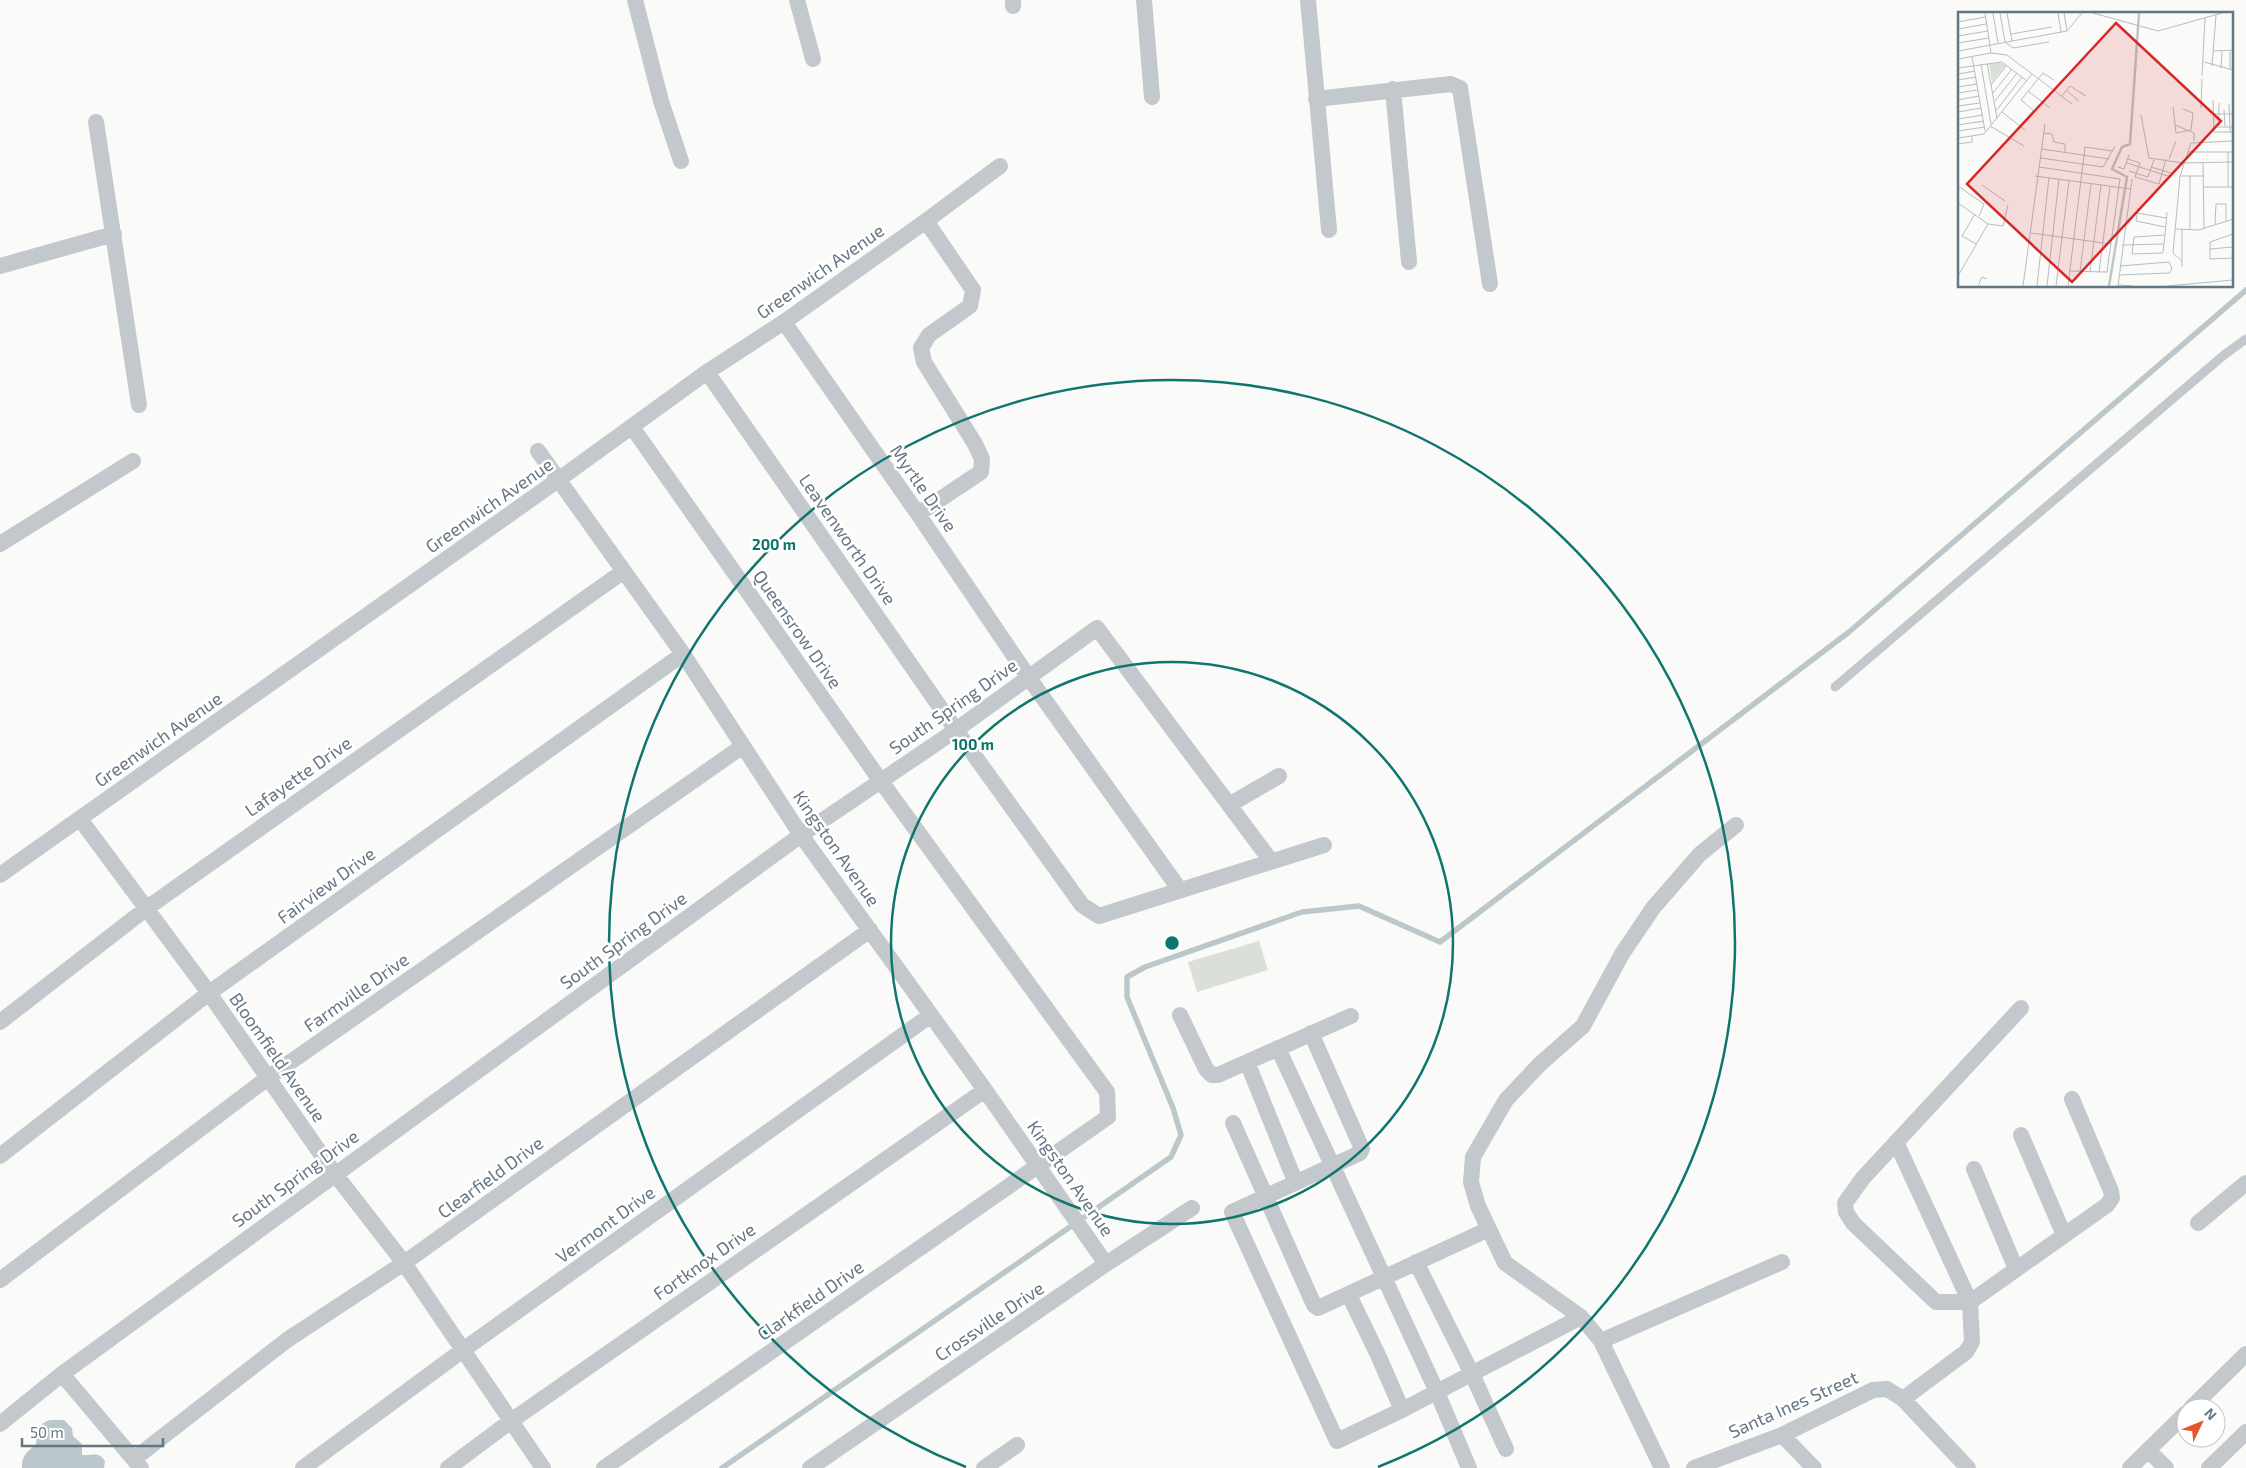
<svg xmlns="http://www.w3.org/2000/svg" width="2246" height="1468" font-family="'Exo 2',sans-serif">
	<rect width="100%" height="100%" fill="#fafaf8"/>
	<path fill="#dadfd7" d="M 1259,941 L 1268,970 L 1197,992 L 1188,962 Z"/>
	<path fill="#bbc7cb" d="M 50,1420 L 64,1420 L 72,1428 L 73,1436 L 82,1444 L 82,1455 C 93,1456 98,1451 105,1461 L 104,1468 L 22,1468 C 22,1454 27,1453 36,1444 C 38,1433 38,1423 50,1420 Z"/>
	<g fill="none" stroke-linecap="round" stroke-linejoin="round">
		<path stroke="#bbc7cb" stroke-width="5.5" d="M 722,1468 L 1171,1157 L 1181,1135 L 1173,1108 L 1127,997 L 1127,977 L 1145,967 L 1302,912 L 1359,906 L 1440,942 L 1849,632 L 2246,290"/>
		<path stroke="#c3c8cc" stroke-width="9" d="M 1835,687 L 2224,355 L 2246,339"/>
		<path stroke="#c3c8cc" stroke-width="16" d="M 635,0 L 661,101 L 681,161
			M 797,0 L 813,59
			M 1013,0 L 1013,6
			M 1144,0 L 1152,97
			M 1308,0 L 1329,230
			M 1393,89 L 1409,262
			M 1316,99 L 1451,84 L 1460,88 L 1490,284
			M 96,122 L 139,405
			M 0,266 L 114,234
			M 784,322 L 918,514 L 1029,678 L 1180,890
			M 707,372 L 956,730 L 1082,905 L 1099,916 L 1324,845
			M 538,451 L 683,654 L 801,835 L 985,1090 L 1106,1264
			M 918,514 L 981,472 L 982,459 L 975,444 L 924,362 L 921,348 L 929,335 L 970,306 L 973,290 L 926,221
			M 0,544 L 133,461
			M 1229,805 L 1279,776
			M 80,819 L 209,993 L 335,1174 L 404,1263 L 543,1468
			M 0,875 L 558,480 L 707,372 L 784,322 L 926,221 L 1000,166
			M 2021,1008 L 1863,1178 L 1845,1203 L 1846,1212 L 1853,1223 L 1936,1302 L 1970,1302 L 2107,1205 L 2112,1198 L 2111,1191 L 2072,1099
			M 1180,1015 L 1206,1069 L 1212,1075 L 1218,1075 L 1351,1016
			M 0,1022 L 147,908 L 624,571
			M 1311,1033 L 1362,1149 L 1360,1153 L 1232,1212 L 1337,1441 L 1402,1410 L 1581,1317
			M 1278,1048 L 1437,1392 L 1469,1468
			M 1247,1062 L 1295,1181
			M 1233,1123 L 1314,1305 L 1318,1308 L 1489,1229
			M 2021,1135 L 2064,1235
			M 1896,1142 L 1970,1302 L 1972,1342 L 1966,1352 L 1903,1399
			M 0,1156 L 209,993 L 683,654
			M 1974,1169 L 2016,1269
			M 2198,1223 L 2246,1183
			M 1416,1262 L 1472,1374 L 1506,1449
			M 0,1280 L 269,1077 L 743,746
			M 1349,1295 L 1378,1355 L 1402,1410
			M 1601,1341 L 1782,1262
			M 62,1374 L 141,1468
			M 2191,1408 L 2246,1354
			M 0,1424 L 62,1374 L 801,835 L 956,730 L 1097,628 L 1271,861
			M 1782,1435 L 1814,1468
			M 2148,1450 L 2166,1468
			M 134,1459 L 287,1340 L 404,1263 L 870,930
			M 303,1468 L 463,1350 L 931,1015
			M 448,1468 L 511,1421 L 985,1090
			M 604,1468 L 1108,1117 L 1107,1092 L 880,780 L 632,427
			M 810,1468 L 1106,1264 L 1192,1208
			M 984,1468 L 1017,1445
			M 1662,1468 L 1601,1341 L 1581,1317 L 1505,1263 L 1478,1206 L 1471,1182 L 1473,1157 L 1506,1100 L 1540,1064 L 1583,1026 L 1622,954 L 1653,908 L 1700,854 L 1736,825
			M 1694,1468 L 1782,1435 L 1873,1390 L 1887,1389 L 1903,1399 L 1968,1468
			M 2130,1468 L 2186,1413
			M 2209,1468 L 2246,1432"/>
	</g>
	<g fill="none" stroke="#0f766e" stroke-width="2.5">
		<circle cx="1172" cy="943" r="281"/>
		<path d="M966 1467A563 563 0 1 1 1378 1467"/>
	</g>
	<g text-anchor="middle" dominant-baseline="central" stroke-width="5" stroke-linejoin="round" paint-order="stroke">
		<g font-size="18" fill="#657683" stroke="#fff">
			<text transform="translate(820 271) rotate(-35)">Greenwich Avenue</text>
			<text transform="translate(924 488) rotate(55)">Myrtle Drive</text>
			<text transform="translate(489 505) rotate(-35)">Greenwich Avenue</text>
			<text transform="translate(848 539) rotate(55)">Leavenworth Drive</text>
			<text transform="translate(798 629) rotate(55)">Queensrow Drive</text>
			<text transform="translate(953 706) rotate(-35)">South Spring Drive</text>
			<text transform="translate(158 739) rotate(-35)">Greenwich Avenue</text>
			<text transform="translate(298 776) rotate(-35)">Lafayette Drive</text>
			<text transform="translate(837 848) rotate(55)">Kingston Avenue</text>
			<text transform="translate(326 885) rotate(-36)">Fairview Drive</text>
			<text transform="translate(623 940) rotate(-36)">South Spring Drive</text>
			<text transform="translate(356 992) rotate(-35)">Farmville Drive</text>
			<text transform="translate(278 1057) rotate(55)">Bloomfield Avenue</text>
			<text transform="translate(490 1177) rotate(-36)">Clearfield Drive</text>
			<text transform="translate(295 1178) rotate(-36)">South Spring Drive</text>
			<text transform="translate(1071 1178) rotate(55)">Kingston Avenue</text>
			<text transform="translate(605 1224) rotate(-36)">Vermont Drive</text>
			<text transform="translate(704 1261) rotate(-35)">Fortknox Drive</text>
			<text transform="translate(810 1300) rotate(-35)">Clarkfield Drive</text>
			<text transform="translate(989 1321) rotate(-34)">Crossville Drive</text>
			<text transform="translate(1793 1404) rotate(-24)">Santa Ines Street</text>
		</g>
	</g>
	<g transform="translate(1958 12)">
		<rect width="275" height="275" fill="#fafaf8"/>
		<path d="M 43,51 L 48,53 L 34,70 L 31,52 Z" fill="#dadfd7"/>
		<path fill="none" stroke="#bbc7cb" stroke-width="2.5" d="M 151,274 L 169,165 L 154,157 L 164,135 L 172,132 L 181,1"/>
		<path fill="none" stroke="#b5bdc2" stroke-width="1" d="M 27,1 L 33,41M 35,1 L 40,31M 42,1 L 47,30 L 55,36 L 91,30M 49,1 L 54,29M 100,1 L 103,20M 106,1 L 109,19M 135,1 L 200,19 L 264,1M 0,10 L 27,5M 0,17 L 28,12M 53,22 L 94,15M 0,24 L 30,19M 0,31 L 31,26M 0,39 L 109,19 L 124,1M 255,39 L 275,38M 14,45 L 27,119M 0,47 L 33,41 L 49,43 L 114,92M 246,50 L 275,58M 29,51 L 39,106M 23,52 L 33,112M 254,54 L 258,3M 0,56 L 44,50 L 69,69M 263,56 L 264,39M 272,57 L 272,38M 0,62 L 17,59M 244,64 L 247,6M 0,68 L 18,65M 33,73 L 49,53M 0,75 L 19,72M 108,78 L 121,89M 70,79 L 92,96M 0,81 L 20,78M 35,81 L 54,57M 103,85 L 112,74 L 128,84M 0,88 L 21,84M 255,88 L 256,120 L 275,120M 37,89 L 59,61M 261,91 L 261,115M 271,92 L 272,120M 0,94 L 22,91M 215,95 L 218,121 L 233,118 L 235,101 L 225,97M 243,96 L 244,67M 266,98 L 267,114M 38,99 L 64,65M 0,100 L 23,96M 44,100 L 67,118M 77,100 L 63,88 L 85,61 L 96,68M 255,102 L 275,102M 183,103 L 191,146 L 225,151 L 275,150M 0,107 L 25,103M 0,113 L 26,109M 217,113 L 236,121 L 236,129M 32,114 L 66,134M 256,115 L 275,115M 0,119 L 27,115M 86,121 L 94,122 L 96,130 L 107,132 L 107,141M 0,126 L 26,122 L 74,62M 0,132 L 14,130 L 14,124M 84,137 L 151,147M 230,140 L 275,140M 270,140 L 270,175M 83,146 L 145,155 L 157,134M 170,147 L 182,151 L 177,165 L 201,172 L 208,147M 211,147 L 218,129M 169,151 L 213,165M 245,151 L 246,217M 81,155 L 162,167 L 149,260 L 111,259M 160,155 L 166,157 L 171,143M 193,155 L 213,161M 171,159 L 190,165 L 196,148M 77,164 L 173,177M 222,164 L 246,164M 232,164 L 232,218M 24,173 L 47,189M 0,174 L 26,192 L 21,204M 245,175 L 275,175M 0,191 L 30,212 L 45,214 L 50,193M 180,196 L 178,209 L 207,215M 179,201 L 208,206M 17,202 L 4,224 L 18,232M 257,212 L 258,192 L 268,192 L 268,209M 217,217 L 241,218 L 275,207M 224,218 L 224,255M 73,221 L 153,232M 275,222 L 252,230 L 252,247 L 275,246M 207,223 L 176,225 L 174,242 L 204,241 L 205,240 L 207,223 L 209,200M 164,233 L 205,232M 252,237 L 275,235M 224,249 L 215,241 L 222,164 L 233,131 L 275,129M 122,260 L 133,172M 132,260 L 143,173M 141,261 L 152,174M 161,263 L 211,261 L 214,257 L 211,250 L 162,254M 0,264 L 30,212M 160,273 L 176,274M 20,274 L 24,265 L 29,267M 65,274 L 87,112M 79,274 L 91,165M 89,274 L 101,167M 98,274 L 111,169M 110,274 L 127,135 L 155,139M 160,274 L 174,167M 209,274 L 275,268"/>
		<path fill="#d62828" fill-opacity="0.15" stroke="#d62828" stroke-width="2.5" d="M 158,11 L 263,109 L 114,270 L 9,172 Z"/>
		<rect width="275" height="275" fill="none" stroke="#657683" stroke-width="2.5"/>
	</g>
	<circle cx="1172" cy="943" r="8" fill="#0f766e" stroke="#fff" stroke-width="2.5"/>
	<g font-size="15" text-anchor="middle" font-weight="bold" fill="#0f766e" stroke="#fff" stroke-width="5" stroke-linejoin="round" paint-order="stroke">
		<text x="774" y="550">200 m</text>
		<text x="973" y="750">100 m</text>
	</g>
	<g transform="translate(2201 1423) rotate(47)"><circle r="24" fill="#ffffff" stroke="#c1c8cd"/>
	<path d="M0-4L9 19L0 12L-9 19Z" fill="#e4572e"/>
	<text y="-8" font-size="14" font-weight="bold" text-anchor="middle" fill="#657683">N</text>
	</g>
	<path d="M22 1438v8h141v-8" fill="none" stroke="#657683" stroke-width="2.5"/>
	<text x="30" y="1438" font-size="15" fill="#657683" stroke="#ffffff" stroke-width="4" paint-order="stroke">50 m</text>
</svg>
